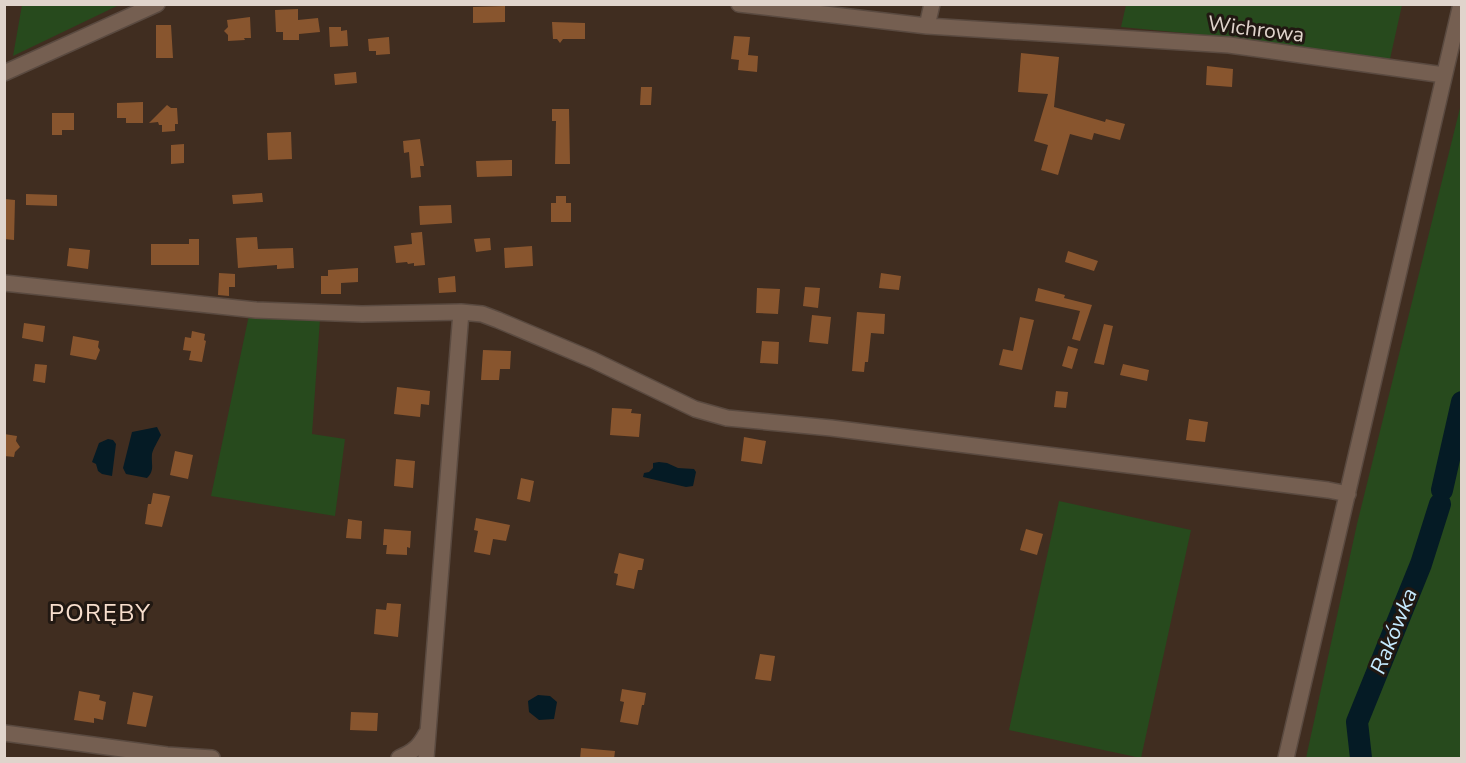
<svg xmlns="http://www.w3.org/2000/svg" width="1466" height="763" font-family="'Nunito Sans',sans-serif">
	<rect width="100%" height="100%" fill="#402d20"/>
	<path fill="#274a1d" d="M 22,5 L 22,4 L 119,5 L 13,56 Z
		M 1126,5 L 1402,5 L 1390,59 L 1237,38 L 1121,27 Z
		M 1461,104 L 1461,758 L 1306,758 L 1357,524 Z
		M 249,315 L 320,319 L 312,434 L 345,439 L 335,516 L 211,496 Z
		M 1059,501 L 1191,530 L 1141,758 L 1009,730 Z"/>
	<path fill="#051b25" d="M 157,427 L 161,435 C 158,441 153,449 152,454 C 151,465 155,470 147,478 L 126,474 L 123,468 L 132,432 Z
		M 108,439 L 113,440 L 116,444 L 112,476 L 102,474 L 98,471 L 96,464 L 92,462 L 99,443 Z
		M 659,462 L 667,463 L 678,468 L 694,469 L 696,472 L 693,486 L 686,487 L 643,477 L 644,473 L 649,472 L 653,468 L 653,463 Z
		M 538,695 L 550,696 L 557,702 L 554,719 L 539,720 L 529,712 L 528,701 Z"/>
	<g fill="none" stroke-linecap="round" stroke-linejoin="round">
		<path stroke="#051b25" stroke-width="22" d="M 1442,490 L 1462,402
			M 1361,758 L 1357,722 L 1421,564 L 1440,504"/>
	</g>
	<path fill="#88552e" d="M 505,6 L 505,22 L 473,23 L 473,7 Z
		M 298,9 L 298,20 L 318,18 L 320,32 L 299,34 L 299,40 L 283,40 L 283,32 L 276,32 L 275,10 Z
		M 250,17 L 251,38 L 244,38 L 245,40 L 228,41 L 228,35 L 224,31 L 228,27 L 227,20 Z
		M 552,22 L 585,23 L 585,39 L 563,39 L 560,43 L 557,39 L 553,39 Z
		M 156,25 L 171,25 L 173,58 L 156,58 Z
		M 329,27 L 341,27 L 341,31 L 347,30 L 348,46 L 330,47 Z
		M 734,36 L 750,37 L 748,55 L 758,56 L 757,72 L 738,70 L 739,60 L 731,59 Z
		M 389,37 L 390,54 L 376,55 L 376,51 L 369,51 L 368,39 Z
		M 1021,53 L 1059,57 L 1054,107 L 1105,122 L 1106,119 L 1125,124 L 1120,140 L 1094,133 L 1092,140 L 1070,134 L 1058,175 L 1041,170 L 1048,145 L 1034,141 L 1048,94 L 1018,92 Z
		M 1207,66 L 1233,69 L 1232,87 L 1206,85 Z
		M 356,72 L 357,83 L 335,85 L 334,74 Z
		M 641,87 L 652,87 L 651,105 L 640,105 Z
		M 143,102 L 143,123 L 126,123 L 126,118 L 117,118 L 117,103 Z
		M 167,105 L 171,108 L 177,108 L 178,124 L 175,124 L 175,131 L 162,132 L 162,125 L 159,125 L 158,122 L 149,123 Z
		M 552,109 L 569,109 L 570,164 L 555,164 L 556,121 L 552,121 Z
		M 52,113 L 74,113 L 74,130 L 62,130 L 62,135 L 52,135 Z
		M 291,132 L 292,159 L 268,160 L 267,133 Z
		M 420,139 L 424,166 L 420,166 L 421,177 L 411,178 L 409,152 L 404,153 L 403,141 Z
		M 184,144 L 184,163 L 171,164 L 171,145 Z
		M 512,160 L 512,176 L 477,177 L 476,161 Z
		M 262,193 L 263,202 L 233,204 L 232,195 Z
		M 26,194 L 57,195 L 57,206 L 26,205 Z
		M 556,196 L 566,196 L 566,203 L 571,203 L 571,222 L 551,222 L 551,203 L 556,203 Z
		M 5,199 L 15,200 L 14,240 L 4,239 Z
		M 451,205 L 452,223 L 420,225 L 419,206 Z
		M 422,232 L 425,265 L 414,266 L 414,263 L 408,264 L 407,262 L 396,263 L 394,246 L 412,244 L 411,233 Z
		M 257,237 L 258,249 L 293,248 L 294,268 L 277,269 L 277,265 L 238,268 L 236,238 Z
		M 490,238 L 491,250 L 476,252 L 474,239 Z
		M 189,239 L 199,239 L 199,265 L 151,265 L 151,244 L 189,244 Z
		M 532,246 L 533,266 L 505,268 L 504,248 Z
		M 69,248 L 90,250 L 88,269 L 67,266 Z
		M 1068,251 L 1098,261 L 1094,271 L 1065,262 Z
		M 358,268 L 358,282 L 341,283 L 341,294 L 321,294 L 321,276 L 328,276 L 328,270 Z
		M 219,273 L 235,274 L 235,287 L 229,287 L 229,296 L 218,295 Z
		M 881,273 L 901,276 L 899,290 L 879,288 Z
		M 455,276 L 456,292 L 439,293 L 438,278 Z
		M 805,287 L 820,288 L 818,308 L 803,306 Z
		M 757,288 L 780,289 L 778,314 L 756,313 Z
		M 1038,288 L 1065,295 L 1064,298 L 1092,305 L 1080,341 L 1072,339 L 1080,311 L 1035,301 Z
		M 857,312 L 885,314 L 884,334 L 871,333 L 868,362 L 865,362 L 864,372 L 852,371 Z
		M 812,315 L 831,317 L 828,344 L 809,342 Z
		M 1020,317 L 1034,320 L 1022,370 L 999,365 L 1003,349 L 1013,351 Z
		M 24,323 L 45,326 L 43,342 L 22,338 Z
		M 1104,324 L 1113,326 L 1104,365 L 1094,363 Z
		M 192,331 L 205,334 L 204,340 L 206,341 L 202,362 L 189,360 L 191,351 L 183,350 L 185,337 L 191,338 Z
		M 73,336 L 99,341 L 98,347 L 100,350 L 96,360 L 70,355 Z
		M 762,341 L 779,342 L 778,364 L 760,363 Z
		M 1068,346 L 1078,349 L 1072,369 L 1062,366 Z
		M 483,350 L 511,351 L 510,369 L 500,369 L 499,380 L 481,380 Z
		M 35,364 L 47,365 L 45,383 L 33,381 Z
		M 1123,364 L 1149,370 L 1147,381 L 1120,375 Z
		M 397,387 L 430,391 L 429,405 L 421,404 L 420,417 L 394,414 Z
		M 1056,391 L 1068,392 L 1066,408 L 1054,407 Z
		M 612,408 L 632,409 L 631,413 L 641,414 L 639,437 L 610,435 Z
		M 1189,419 L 1208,422 L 1205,442 L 1186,440 Z
		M 4,434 L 17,436 L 16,441 L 20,447 L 15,452 L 14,457 L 4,456 Z
		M 744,437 L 766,441 L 762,464 L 741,461 Z
		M 175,451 L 193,455 L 188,479 L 170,475 Z
		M 396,459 L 415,461 L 413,488 L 394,486 Z
		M 521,478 L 534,481 L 530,502 L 517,499 Z
		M 153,493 L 170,496 L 162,527 L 145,524 L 148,504 L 151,504 Z
		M 476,518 L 510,525 L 506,541 L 493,539 L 490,555 L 474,552 L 478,531 L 474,530 Z
		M 348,519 L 362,521 L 361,539 L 346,538 Z
		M 384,529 L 411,531 L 410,548 L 407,547 L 407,555 L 386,554 L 387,545 L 383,545 Z
		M 1026,529 L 1043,534 L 1037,555 L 1020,550 Z
		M 619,553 L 644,559 L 642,570 L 638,570 L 634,589 L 616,585 L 618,574 L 614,573 Z
		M 387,603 L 401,604 L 398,637 L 374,634 L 376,609 L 386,610 Z
		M 760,654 L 775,656 L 771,681 L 755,679 Z
		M 622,689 L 646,693 L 644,705 L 642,705 L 638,725 L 620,722 L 624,702 L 620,701 Z
		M 79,691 L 100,695 L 99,700 L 106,702 L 103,720 L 94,718 L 94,723 L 74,720 Z
		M 133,692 L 153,696 L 146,727 L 127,724 Z
		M 351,712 L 378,713 L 377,731 L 350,730 Z
		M 581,748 L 615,751 L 614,759 L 580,759 Z"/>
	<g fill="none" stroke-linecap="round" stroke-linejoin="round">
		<defs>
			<path id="minor" d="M 739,4 L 927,26 L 1229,45 L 1444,75
				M 927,26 L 932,4
				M 4,73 L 157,4
				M 4,283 L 256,310 L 362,314 L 461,312 L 426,758
				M 461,312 L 482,314 L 498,320 L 593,360 L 695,409 L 727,418 L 831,428 L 1328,490 L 1348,494
				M 4,733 L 167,755 L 212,758
				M 399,758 C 413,752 419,747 426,734
				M 1286,758 L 1461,4"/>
		</defs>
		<use href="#minor" stroke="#5a4a40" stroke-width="18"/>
		<use href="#minor" stroke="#755f51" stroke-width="15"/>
	</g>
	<g text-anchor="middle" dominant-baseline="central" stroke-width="6" stroke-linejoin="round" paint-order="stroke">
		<g font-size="21" fill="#e0d4cc" stroke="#211812">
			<text transform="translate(1256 29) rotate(7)">Wichrowa</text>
		</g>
		<g font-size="22" font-style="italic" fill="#c6eafe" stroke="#211812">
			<text transform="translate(1394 631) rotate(-68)">Rakówka</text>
		</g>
		<g font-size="24" letter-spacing="1.5" fill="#f7decd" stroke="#211812">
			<text x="100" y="613">PORĘBY</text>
		</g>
	</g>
	<rect width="1466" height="763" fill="none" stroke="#e0d4cc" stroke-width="12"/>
</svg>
